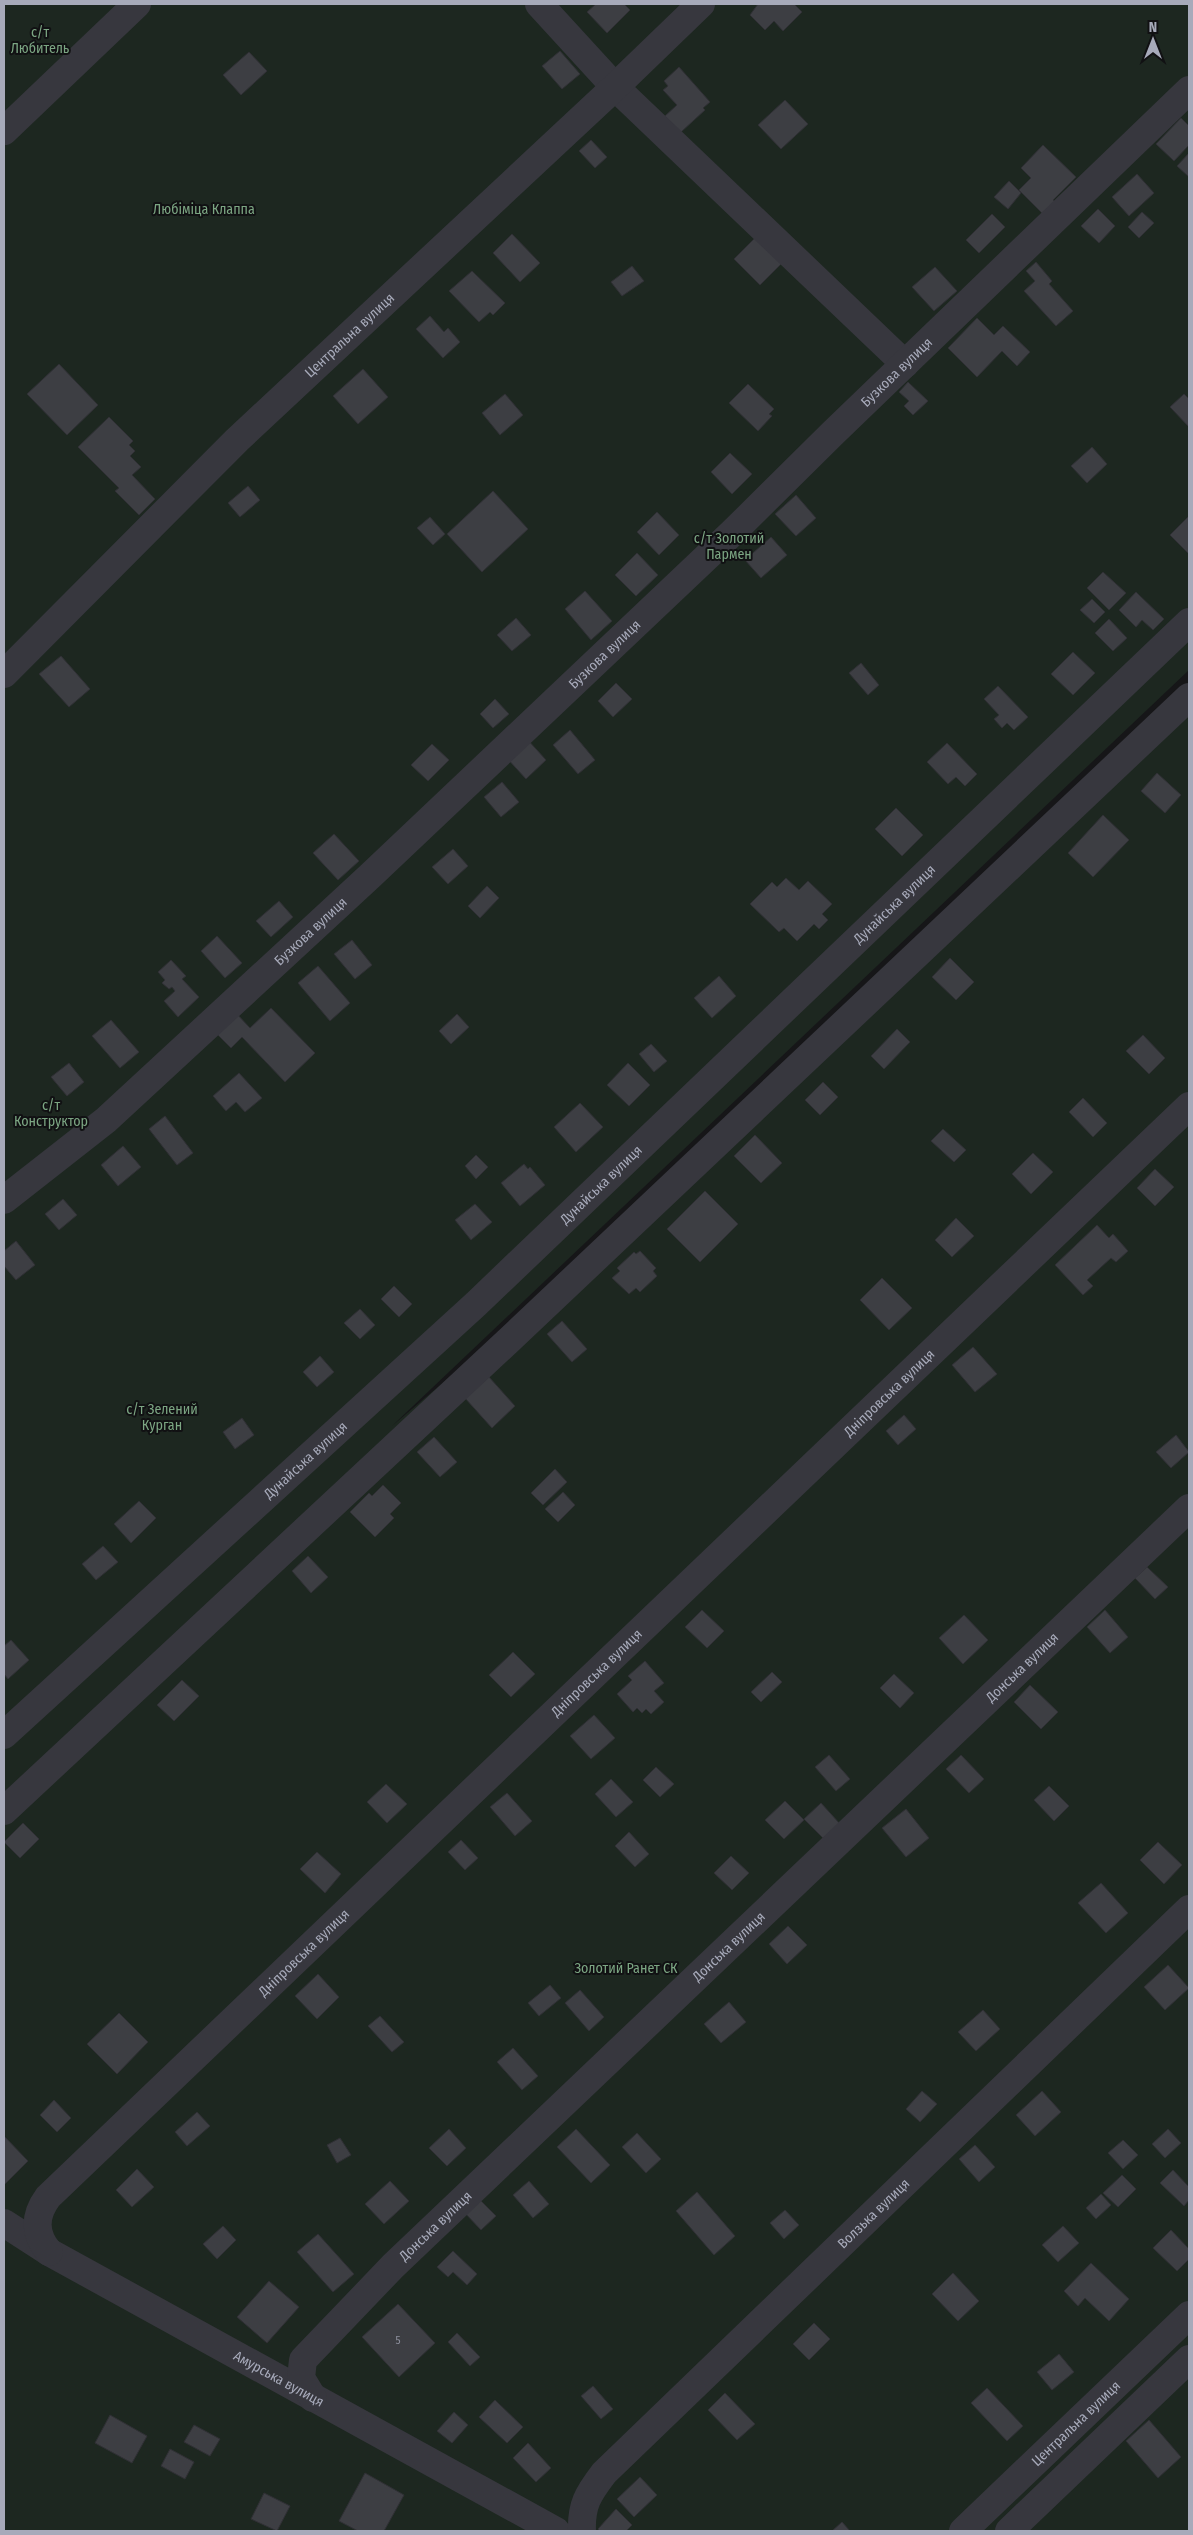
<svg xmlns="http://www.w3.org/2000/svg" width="1193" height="2535" font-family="'Fira Sans Condensed',sans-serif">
	<rect width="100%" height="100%" fill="#161618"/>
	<path fill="#1d2720" d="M 4,4 L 1189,4 L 1189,670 L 392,1426 L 561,1282 L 1189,682 L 1189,2531 L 4,2531 Z"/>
	<path fill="#3d3e43" stroke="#303035" d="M 596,4 L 624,4 L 630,10 L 607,33 L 587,12 Z
		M 758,4 L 794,4 L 802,12 L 783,31 L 774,21 L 765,30 L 750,15 Z
		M 560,51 L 580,74 L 562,89 L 542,66 Z
		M 249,52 L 267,71 L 241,95 L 223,75 Z
		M 679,67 L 710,102 L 703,108 L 705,110 L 681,132 L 665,116 L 677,105 L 663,90 L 668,86 L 664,81 Z
		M 785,100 L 808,124 L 781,149 L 758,125 Z
		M 1181,118 L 1189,126 L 1189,145 L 1174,161 L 1156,144 Z
		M 591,140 L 607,157 L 595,168 L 579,151 Z
		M 1043,145 L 1076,177 L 1053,200 L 1057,204 L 1045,216 L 1019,190 L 1031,178 L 1021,168 Z
		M 1189,153 L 1189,177 L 1177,166 Z
		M 1137,174 L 1154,193 L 1129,216 L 1112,197 Z
		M 1009,181 L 1021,193 L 1008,209 L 994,197 Z
		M 1098,209 L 1115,226 L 1099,243 L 1081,226 Z
		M 1142,212 L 1154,223 L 1139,238 L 1128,227 Z
		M 992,214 L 1005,227 L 979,253 L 966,240 Z
		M 512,234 L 540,263 L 520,282 L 493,253 Z
		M 755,238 L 781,264 L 760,285 L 734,259 Z
		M 1036,262 L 1052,281 L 1049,284 L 1073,311 L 1056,326 L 1024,291 L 1035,281 L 1026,271 Z
		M 632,266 L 644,281 L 622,296 L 611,282 Z
		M 935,267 L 957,291 L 934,311 L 912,287 Z
		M 472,271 L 505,303 L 493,315 L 490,312 L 479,322 L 449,291 Z
		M 430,316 L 444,332 L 448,328 L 460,342 L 443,358 L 416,329 Z
		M 977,318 L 994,335 L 1003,326 L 1030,352 L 1017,366 L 1002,351 L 977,377 L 948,348 Z
		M 59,364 L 98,405 L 67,435 L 27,394 Z
		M 363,369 L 388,397 L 358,424 L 333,396 Z
		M 908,382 L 928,401 L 913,415 L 904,406 L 909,401 L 899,392 Z
		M 748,384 L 774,409 L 769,414 L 772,416 L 758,431 L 729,403 Z
		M 505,394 L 523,415 L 500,435 L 482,413 Z
		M 1184,394 L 1189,399 L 1189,427 L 1170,407 Z
		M 109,417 L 133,441 L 129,445 L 135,451 L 130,456 L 141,467 L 132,475 L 155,499 L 139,515 L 115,491 L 119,488 L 78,447 Z
		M 1092,447 L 1107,464 L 1087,483 L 1071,466 Z
		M 730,453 L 752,474 L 732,494 L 711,472 Z
		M 248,486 L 260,500 L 240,517 L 228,503 Z
		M 493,491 L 528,529 L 482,572 L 447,534 Z
		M 796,495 L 816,518 L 796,536 L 775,514 Z
		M 657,512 L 679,535 L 659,555 L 637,532 Z
		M 1189,516 L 1189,554 L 1170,535 Z
		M 430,517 L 445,534 L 433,545 L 417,528 Z
		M 771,537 L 787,555 L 761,578 L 745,560 Z
		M 637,553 L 658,575 L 636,596 L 615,575 Z
		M 1103,572 L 1126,593 L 1109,610 L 1087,588 Z
		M 585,591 L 612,621 L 591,640 L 565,609 Z
		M 1136,592 L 1164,619 L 1153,630 L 1142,620 L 1136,627 L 1119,610 Z
		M 1092,599 L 1105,612 L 1094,623 L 1080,610 Z
		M 516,618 L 531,635 L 512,651 L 497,635 Z
		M 1109,619 L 1127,638 L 1113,651 L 1095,633 Z
		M 1073,652 L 1095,673 L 1073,695 L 1051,674 Z
		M 61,656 L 90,689 L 69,707 L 39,674 Z
		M 861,663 L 879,685 L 868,695 L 849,673 Z
		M 616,683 L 632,699 L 613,717 L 598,701 Z
		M 998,686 L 1028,717 L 1014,730 L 1007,723 L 1002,728 L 994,719 L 999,715 L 984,699 Z
		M 495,699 L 509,714 L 493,728 L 480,714 Z
		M 570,730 L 595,760 L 578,774 L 553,745 Z
		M 526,738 L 546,760 L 526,779 L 505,756 Z
		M 947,743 L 977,774 L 965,786 L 956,777 L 948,784 L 927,762 Z
		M 432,744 L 449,760 L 428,781 L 411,765 Z
		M 1157,773 L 1181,795 L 1165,813 L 1141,791 Z
		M 502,782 L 519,802 L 501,817 L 484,797 Z
		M 896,808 L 923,835 L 902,856 L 875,829 Z
		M 1103,815 L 1129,840 L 1093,877 L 1068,853 Z
		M 334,834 L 359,861 L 338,880 L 313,853 Z
		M 453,849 L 468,866 L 448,884 L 432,867 Z
		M 786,878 L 799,890 L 808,881 L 832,904 L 822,914 L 828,920 L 819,929 L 814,924 L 797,941 L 784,928 L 779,932 L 750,904 L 772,882 L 777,887 Z
		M 487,886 L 499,898 L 480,918 L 468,906 Z
		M 279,901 L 293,917 L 271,937 L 256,921 Z
		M 217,936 L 242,963 L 225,978 L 201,951 Z
		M 352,940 L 372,965 L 355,979 L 334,954 Z
		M 950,958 L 974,982 L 956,1000 L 932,977 Z
		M 171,960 L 186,976 L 182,979 L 199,997 L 178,1017 L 164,1001 L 175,991 L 172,987 L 169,989 L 162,983 L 165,980 L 158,972 Z
		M 318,966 L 350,1003 L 330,1021 L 298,983 Z
		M 719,976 L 736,996 L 712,1018 L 694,998 Z
		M 271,1008 L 315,1053 L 285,1082 L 242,1037 L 231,1048 L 215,1032 L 236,1013 L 250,1028 Z
		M 457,1014 L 469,1027 L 451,1044 L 439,1031 Z
		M 111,1020 L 139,1052 L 120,1068 L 92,1036 Z
		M 897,1029 L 910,1042 L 884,1069 L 871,1056 Z
		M 1143,1035 L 1165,1058 L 1149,1074 L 1126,1051 Z
		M 651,1044 L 667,1061 L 654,1072 L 639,1054 Z
		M 69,1063 L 84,1082 L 67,1096 L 51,1077 Z
		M 628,1063 L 650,1085 L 629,1106 L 607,1085 Z
		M 239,1073 L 262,1098 L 245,1112 L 236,1102 L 226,1111 L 213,1096 Z
		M 823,1082 L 838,1097 L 820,1115 L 805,1100 Z
		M 1083,1098 L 1107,1123 L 1093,1137 L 1069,1112 Z
		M 580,1103 L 603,1127 L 576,1152 L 554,1127 Z
		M 165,1116 L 193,1153 L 177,1165 L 149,1129 Z
		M 943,1129 L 966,1150 L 954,1162 L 931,1141 Z
		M 755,1135 L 782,1163 L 761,1183 L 734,1156 Z
		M 123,1146 L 141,1167 L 118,1186 L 101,1165 Z
		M 1033,1153 L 1053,1172 L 1031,1194 L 1012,1174 Z
		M 476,1155 L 488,1167 L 476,1179 L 465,1166 Z
		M 524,1164 L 528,1169 L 530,1167 L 545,1185 L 520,1206 L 501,1183 Z
		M 1155,1169 L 1174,1187 L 1155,1206 L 1137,1188 Z
		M 705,1191 L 738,1224 L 700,1262 L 667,1229 Z
		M 63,1199 L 77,1215 L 59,1230 L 45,1214 Z
		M 475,1204 L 492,1222 L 471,1240 L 455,1220 Z
		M 956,1218 L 974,1236 L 952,1257 L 935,1240 Z
		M 1097,1225 L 1109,1238 L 1113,1234 L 1128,1251 L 1116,1262 L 1111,1258 L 1087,1280 L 1093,1286 L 1083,1295 L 1055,1265 Z
		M 16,1241 L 35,1265 L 16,1280 L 4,1266 L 4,1251 Z
		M 640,1251 L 656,1268 L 653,1271 L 657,1276 L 640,1292 L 636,1288 L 629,1294 L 612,1278 L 620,1271 L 617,1268 L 634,1252 L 636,1254 Z
		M 882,1278 L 912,1308 L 889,1330 L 860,1300 Z
		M 394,1286 L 412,1304 L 399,1317 L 381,1299 Z
		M 360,1309 L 375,1325 L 360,1339 L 344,1323 Z
		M 562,1321 L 587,1349 L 572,1362 L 547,1334 Z
		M 973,1347 L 997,1374 L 975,1392 L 952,1365 Z
		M 320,1356 L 334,1372 L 317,1387 L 303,1372 Z
		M 489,1377 L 515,1406 L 492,1428 L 465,1398 Z
		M 904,1415 L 916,1429 L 898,1445 L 886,1431 Z
		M 242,1418 L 254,1435 L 235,1449 L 223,1432 Z
		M 1176,1435 L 1189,1452 L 1171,1468 L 1156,1452 Z
		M 434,1437 L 457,1462 L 440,1477 L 417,1452 Z
		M 555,1469 L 567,1482 L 543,1505 L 531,1493 Z
		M 383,1485 L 401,1503 L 390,1514 L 394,1518 L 375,1537 L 350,1512 L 369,1493 L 372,1496 Z
		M 563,1492 L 575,1505 L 558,1522 L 545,1509 Z
		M 139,1501 L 156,1518 L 131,1543 L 114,1524 Z
		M 103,1546 L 118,1562 L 96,1580 L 82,1564 Z
		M 308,1556 L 328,1577 L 311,1593 L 292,1571 Z
		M 1147,1567 L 1168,1587 L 1155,1599 L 1135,1578 Z
		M 702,1610 L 724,1631 L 707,1648 L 685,1627 Z
		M 1105,1610 L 1128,1637 L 1110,1653 L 1087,1627 Z
		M 964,1615 L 988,1640 L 963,1664 L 939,1638 Z
		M 11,1640 L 29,1660 L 8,1679 L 4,1674 L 4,1646 Z
		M 513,1652 L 535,1674 L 511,1697 L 489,1675 Z
		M 645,1661 L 664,1683 L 654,1691 L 664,1702 L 651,1714 L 646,1709 L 642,1713 L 637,1708 L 633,1712 L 617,1694 L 632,1680 L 628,1676 Z
		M 772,1672 L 782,1682 L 761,1702 L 751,1692 Z
		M 894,1674 L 914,1693 L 900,1708 L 880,1688 Z
		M 182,1680 L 199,1696 L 174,1721 L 157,1705 Z
		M 1030,1685 L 1058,1712 L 1041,1729 L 1014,1702 Z
		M 594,1715 L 615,1738 L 591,1759 L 570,1736 Z
		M 829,1755 L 850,1779 L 836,1791 L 815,1767 Z
		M 961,1755 L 984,1779 L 969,1793 L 946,1769 Z
		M 656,1767 L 674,1784 L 660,1797 L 643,1780 Z
		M 611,1779 L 633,1802 L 616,1817 L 595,1794 Z
		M 386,1784 L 407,1804 L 387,1823 L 367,1802 Z
		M 1049,1786 L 1069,1806 L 1054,1821 L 1034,1800 Z
		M 507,1793 L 532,1821 L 515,1836 L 490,1807 Z
		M 785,1801 L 804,1820 L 784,1839 L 765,1820 Z
		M 821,1803 L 840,1824 L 824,1839 L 804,1819 Z
		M 906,1809 L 929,1838 L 906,1857 L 882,1828 Z
		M 23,1823 L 39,1839 L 20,1858 L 4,1842 Z
		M 629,1832 L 649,1854 L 635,1867 L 615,1846 Z
		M 461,1840 L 478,1858 L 465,1870 L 448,1852 Z
		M 1158,1842 L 1182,1865 L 1164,1884 L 1140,1860 Z
		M 317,1852 L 341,1874 L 325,1893 L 300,1869 Z
		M 731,1856 L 749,1873 L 732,1890 L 714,1873 Z
		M 1101,1883 L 1128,1913 L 1106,1933 L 1078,1903 Z
		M 788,1926 L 807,1945 L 787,1964 L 769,1944 Z
		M 1168,1965 L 1189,1988 L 1165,2010 L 1144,1987 Z
		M 318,1974 L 339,1997 L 317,2019 L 295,1996 Z
		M 550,1985 L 561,1998 L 539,2016 L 528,2003 Z
		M 580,1990 L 604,2017 L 589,2031 L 565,2003 Z
		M 729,2002 L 746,2022 L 721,2043 L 704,2024 Z
		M 983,2010 L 1000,2029 L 976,2051 L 958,2032 Z
		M 119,2013 L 148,2042 L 117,2074 L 87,2044 Z
		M 380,2016 L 404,2042 L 392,2052 L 368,2026 Z
		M 513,2048 L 538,2076 L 522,2090 L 497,2062 Z
		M 922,2091 L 937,2104 L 920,2122 L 906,2109 Z
		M 1042,2091 L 1061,2112 L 1035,2136 L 1016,2115 Z
		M 54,2100 L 71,2118 L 57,2132 L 40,2115 Z
		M 197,2112 L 210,2126 L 187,2146 L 175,2132 Z
		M 449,2129 L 466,2148 L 447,2166 L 429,2148 Z
		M 576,2129 L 610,2165 L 591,2183 L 557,2147 Z
		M 1168,2129 L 1181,2143 L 1165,2158 L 1152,2144 Z
		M 637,2133 L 661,2159 L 646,2173 L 622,2147 Z
		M 4,2136 L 28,2161 L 4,2185 Z
		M 340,2138 L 351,2155 L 337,2163 L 327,2145 Z
		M 1123,2140 L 1138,2155 L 1123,2169 L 1108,2153 Z
		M 975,2145 L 995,2167 L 979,2182 L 959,2159 Z
		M 137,2169 L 154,2187 L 132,2207 L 116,2190 Z
		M 1173,2170 L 1189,2187 L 1189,2200 L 1184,2206 L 1160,2183 Z
		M 1122,2175 L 1136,2189 L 1118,2207 L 1103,2193 Z
		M 390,2181 L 409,2201 L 384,2224 L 365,2204 Z
		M 529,2181 L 549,2204 L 533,2218 L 513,2195 Z
		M 697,2192 L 735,2236 L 714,2255 L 676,2211 Z
		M 1101,2194 L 1111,2205 L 1096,2219 L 1086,2208 Z
		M 478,2198 L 496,2216 L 481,2230 L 464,2212 Z
		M 785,2210 L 799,2225 L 784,2239 L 770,2223 Z
		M 223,2226 L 236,2240 L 217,2259 L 203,2244 Z
		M 1063,2226 L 1079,2243 L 1058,2262 L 1042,2245 Z
		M 1171,2230 L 1189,2249 L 1189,2259 L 1177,2271 L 1153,2248 Z
		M 318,2234 L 354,2274 L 333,2292 L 297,2252 Z
		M 453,2251 L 477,2274 L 467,2285 L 453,2272 L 448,2277 L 437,2267 Z
		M 1091,2263 L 1129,2299 L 1109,2321 L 1085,2298 L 1078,2306 L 1064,2291 Z
		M 953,2273 L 979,2301 L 958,2321 L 932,2294 Z
		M 269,2281 L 299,2307 L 267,2343 L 237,2317 Z
		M 398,2304 L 435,2343 L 399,2377 L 362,2337 Z
		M 814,2323 L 830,2339 L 809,2360 L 793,2344 Z
		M 457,2333 L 480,2357 L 470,2366 L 448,2342 Z
		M 1059,2354 L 1074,2372 L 1052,2390 L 1037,2372 Z
		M 593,2386 L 613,2409 L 601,2419 L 581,2396 Z
		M 987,2388 L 1023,2426 L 1007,2441 L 971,2403 Z
		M 725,2393 L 755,2424 L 737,2440 L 708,2410 Z
		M 495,2400 L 523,2427 L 507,2443 L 479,2417 Z
		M 454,2412 L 468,2425 L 452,2443 L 437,2431 Z
		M 110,2415 L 147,2436 L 132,2463 L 95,2443 Z
		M 1149,2420 L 1181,2457 L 1158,2478 L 1126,2441 Z
		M 194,2425 L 220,2439 L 210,2456 L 184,2442 Z
		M 528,2443 L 551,2468 L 536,2482 L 513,2458 Z
		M 170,2449 L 194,2462 L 185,2479 L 161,2466 Z
		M 365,2473 L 404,2495 L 384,2531 L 358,2531 L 339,2521 Z
		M 640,2477 L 657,2495 L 634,2517 L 617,2499 Z
		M 264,2493 L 290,2506 L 277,2531 L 251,2519 Z
		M 616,2509 L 632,2525 L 626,2531 L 600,2531 L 598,2529 Z
		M 842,2522 L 850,2531 L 832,2531 Z"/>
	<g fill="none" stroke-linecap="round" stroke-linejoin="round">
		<g stroke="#37373e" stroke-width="28">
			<path d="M 539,4 L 615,87 L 905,364"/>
			<path d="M 4,131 L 137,4"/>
			<path id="s1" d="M 4,674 L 237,440 L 615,87 L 701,4"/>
			<path id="s2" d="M 4,1200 L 106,1120 L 370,876 L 732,533 L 833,433 L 1189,90"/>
			<path id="s3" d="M 4,1735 L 476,1304 L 1189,622"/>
			<path d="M 4,1811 L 507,1342 L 1189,697"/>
			<path id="s4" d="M 4,2223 L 49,2252 L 556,2531"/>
			<path id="s5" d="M 49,2252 C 34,2234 34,2216 48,2197 L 1189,1106"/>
			<path id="s6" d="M 313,2398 L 301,2378 L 303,2360 L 393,2266 L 1189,1508"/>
			<path id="s7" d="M 582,2531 C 581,2505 588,2494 604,2473 L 1189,1909"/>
			<path id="s8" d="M 963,2531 L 1189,2315"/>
			<path d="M 1009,2531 L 1189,2359"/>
		</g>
	</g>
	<g text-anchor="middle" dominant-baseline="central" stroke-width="4" stroke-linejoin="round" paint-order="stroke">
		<g font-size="11" fill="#8c8f9c">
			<text x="398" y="2340">5</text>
		</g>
		<g font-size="14" fill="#7ca683" stroke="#111113">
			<text x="40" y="32">с/т<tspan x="40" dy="16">Любитель</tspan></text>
			<text x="204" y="209">Любіміца Клаппа</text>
			<text x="729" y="538">с/т Золотий<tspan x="729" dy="16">Пармен</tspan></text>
			<text x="51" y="1105">с/т<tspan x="51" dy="16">Конструктор</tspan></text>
			<text x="162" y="1409">с/т Зелений<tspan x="162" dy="16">Курган</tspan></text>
			<text x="626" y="1968">Золотий Ранет СК</text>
		</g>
		<g font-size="14" fill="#a7aaba" stroke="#111113">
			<text stroke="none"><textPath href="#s1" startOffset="484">Центральна вулиця</textPath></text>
			<text stroke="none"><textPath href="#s2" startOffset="1218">Бузкова вулиця</textPath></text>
			<text stroke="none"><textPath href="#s2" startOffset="812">Бузкова вулиця</textPath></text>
			<text stroke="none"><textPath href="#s3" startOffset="1218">Дунайська вулиця</textPath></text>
			<text stroke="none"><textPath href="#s2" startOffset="408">Бузкова вулиця</textPath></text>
			<text stroke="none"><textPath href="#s3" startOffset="812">Дунайська вулиця</textPath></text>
			<text stroke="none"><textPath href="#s5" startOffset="1224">Дніпровська вулиця</textPath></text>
			<text stroke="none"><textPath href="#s3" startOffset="408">Дунайська вулиця</textPath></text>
			<text stroke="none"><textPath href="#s6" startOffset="1040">Донська вулиця</textPath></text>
			<text stroke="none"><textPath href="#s5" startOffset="819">Дніпровська вулиця</textPath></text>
			<text stroke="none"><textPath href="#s6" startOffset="635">Донська вулиця</textPath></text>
			<text stroke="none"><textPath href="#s5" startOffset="414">Дніпровська вулиця</textPath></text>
			<text stroke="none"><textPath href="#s7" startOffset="438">Волзька вулиця</textPath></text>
			<text stroke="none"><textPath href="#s6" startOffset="230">Донська вулиця</textPath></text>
			<text stroke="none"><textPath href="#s4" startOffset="316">Амурська вулиця</textPath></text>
			<text stroke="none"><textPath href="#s8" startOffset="156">Центральна вулиця</textPath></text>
		</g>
	</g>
	<rect width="1193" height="2535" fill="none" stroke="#a7aaba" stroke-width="10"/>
	<g transform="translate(1153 40)" stroke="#111113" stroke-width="4" paint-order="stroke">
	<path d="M0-4L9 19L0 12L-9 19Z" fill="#a7aaba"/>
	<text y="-8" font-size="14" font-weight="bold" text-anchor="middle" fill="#a7aaba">N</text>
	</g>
</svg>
